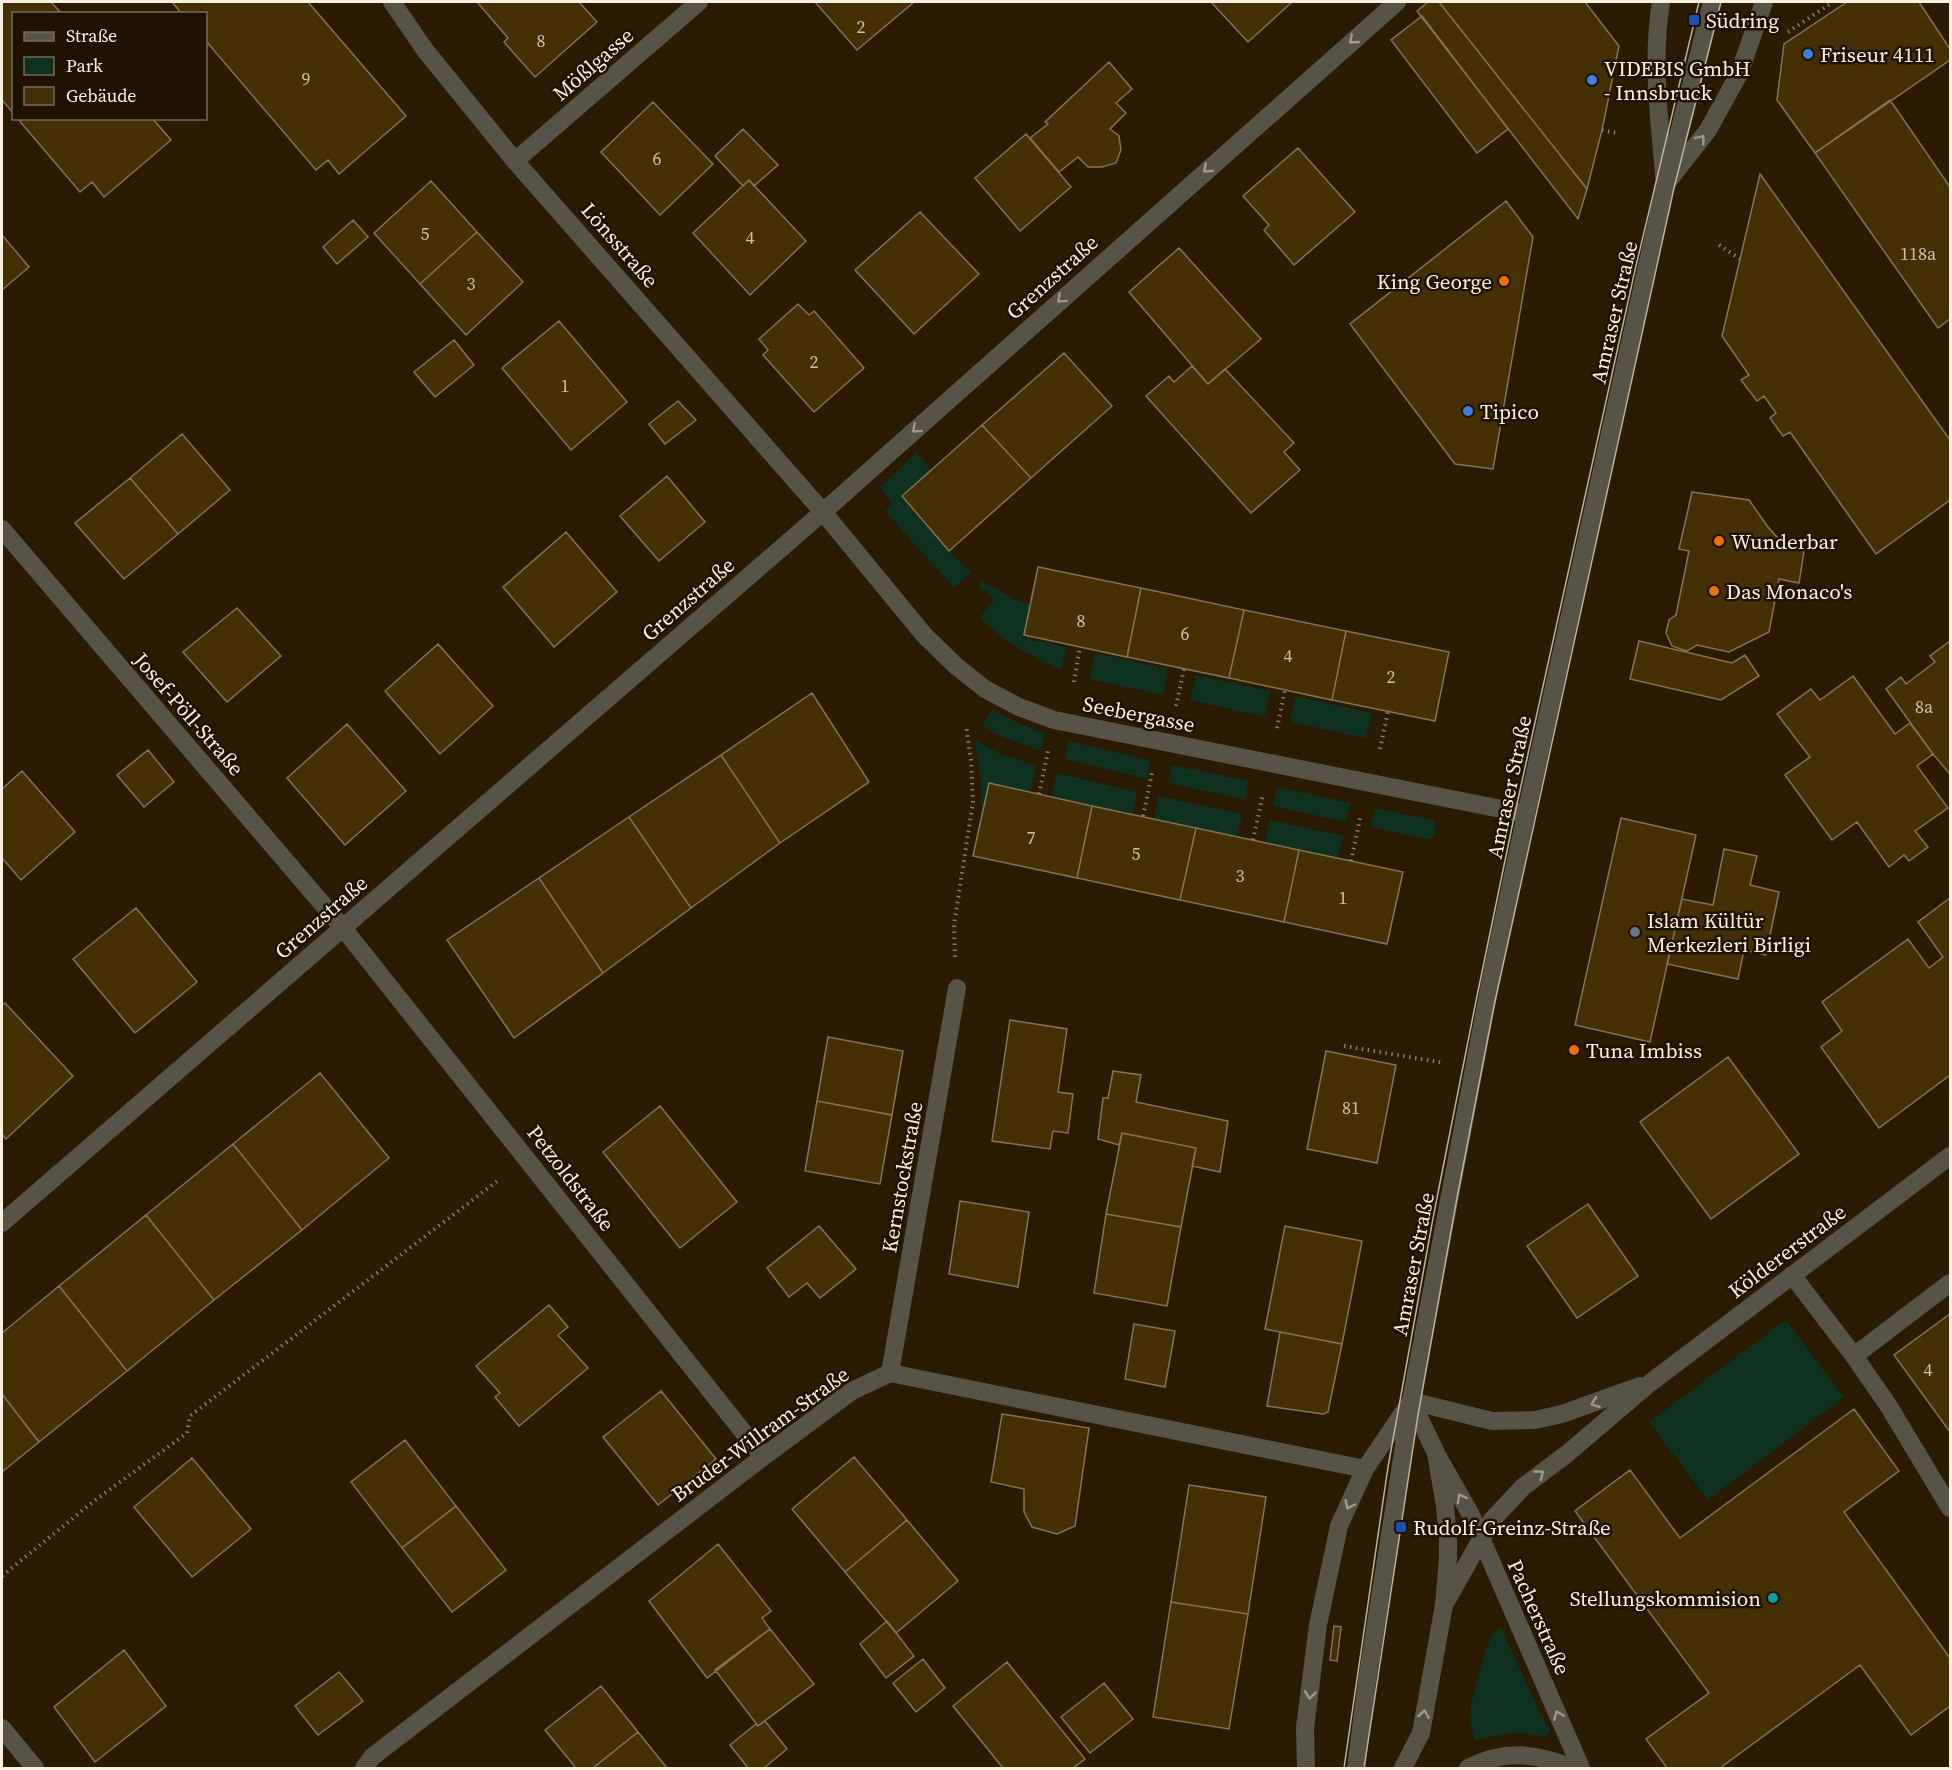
<svg xmlns="http://www.w3.org/2000/svg" width="1952" height="1770" font-family="'Source Serif 4',serif">
	<rect width="100%" height="100%" fill="#2a1b02"/>
	<path fill="#0f3120" d="M 917,452 L 931,470 L 902,496 L 949,551 L 971,572 L 954,588 L 885,511 L 893,504 L 880,487 Z
		M 983,581 L 1011,598 L 1030,605 L 1023,638 L 1067,647 L 1061,670 C 1031,656 1003,642 980,617 L 994,600 L 978,586 Z
		M 1095,653 L 1168,669 L 1163,695 L 1089,679 Z
		M 1196,675 L 1270,691 L 1265,717 L 1190,700 Z
		M 1295,696 L 1372,713 L 1366,738 L 1290,722 Z
		M 992,710 L 1016,722 L 1045,734 L 1041,751 L 1000,736 L 982,725 Z
		M 975,740 L 999,753 L 1036,766 L 1030,792 L 989,783 L 981,818 L 981,784 Z
		M 1069,741 L 1150,760 L 1147,779 L 1065,759 Z
		M 1171,765 L 1249,781 L 1245,800 L 1168,783 Z
		M 1057,773 L 1137,792 L 1133,814 L 1051,797 Z
		M 1277,787 L 1350,803 L 1346,822 L 1273,806 Z
		M 1158,796 L 1242,814 L 1237,836 L 1154,819 Z
		M 1375,808 L 1433,820 L 1436,824 L 1434,837 L 1427,839 L 1370,827 Z
		M 1270,820 L 1343,836 L 1338,858 L 1265,842 Z
		M 1786,1320 L 1844,1397 L 1708,1500 L 1649,1422 Z
		M 1501,1627 L 1540,1713 L 1551,1731 C 1548,1734 1548,1735 1543,1736 C 1537,1736 1530,1734 1524,1733 C 1508,1732 1490,1736 1475,1741 L 1470,1718 L 1471,1704 L 1486,1648 L 1493,1633 Z"/>
	<path fill="#453006" stroke="#847356" stroke-width="1.5" d="M 2,2 L 51,2 L 62,14 L 14,14 L 14,114 L 2,100 Z
		M 172,2 L 308,2 L 406,116 L 339,174 L 328,160 L 316,170 L 206,41 L 206,14 L 182,14 Z
		M 477,2 L 579,2 L 597,22 L 535,77 L 504,42 L 508,38 Z
		M 815,2 L 914,2 L 857,50 Z
		M 1211,2 L 1292,2 L 1248,42 Z
		M 1428,2 L 1439,2 L 1587,189 L 1578,219 L 1417,11 Z
		M 1439,2 L 1585,2 L 1619,46 L 1602,130 L 1587,189 Z
		M 1847,2 L 1919,2 L 1950,49 L 1950,60 L 1815,153 L 1777,100 L 1784,44 Z
		M 1422,16 L 1508,129 L 1477,153 L 1391,40 Z
		M 1109,62 L 1132,89 L 1116,103 L 1126,113 L 1110,129 L 1119,136 L 1121,150 L 1116,163 L 1102,167 L 1088,167 L 1078,157 L 1059,172 L 1030,138 L 1048,124 L 1045,122 Z
		M 1890,100 L 1950,187 L 1950,319 L 1938,328 L 1815,153 Z
		M 653,102 L 713,164 L 660,215 L 601,152 Z
		M 17,118 L 152,118 L 171,140 L 104,197 L 92,182 L 80,192 Z
		M 743,129 L 778,165 L 754,186 L 749,180 L 743,186 L 715,156 Z
		M 1026,134 L 1071,187 L 1020,231 L 975,178 Z
		M 1298,148 L 1355,212 L 1294,265 L 1264,230 L 1269,225 L 1243,196 Z
		M 1760,174 L 1950,440 L 1950,500 L 1876,554 L 1790,432 L 1783,436 L 1770,418 L 1776,413 L 1764,396 L 1757,401 L 1741,380 L 1749,375 L 1722,336 Z
		M 749,180 L 806,241 L 750,295 L 693,233 Z
		M 431,181 L 477,232 L 420,284 L 374,233 Z
		M 1506,201 L 1533,237 L 1493,469 L 1455,464 L 1350,324 Z
		M 920,212 L 979,274 L 914,334 L 855,270 Z
		M 353,220 L 368,237 L 337,264 L 323,247 Z
		M 477,232 L 523,282 L 466,335 L 420,284 Z
		M 2,235 L 29,267 L 2,290 Z
		M 1179,248 L 1261,339 L 1208,384 L 1129,292 Z
		M 798,304 L 809,315 L 814,311 L 864,368 L 814,412 L 763,355 L 768,350 L 759,339 Z
		M 559,321 L 627,402 L 571,450 L 502,368 Z
		M 454,340 L 474,365 L 435,397 L 414,372 Z
		M 1064,353 L 1112,406 L 1031,478 L 982,425 Z
		M 1192,366 L 1208,384 L 1225,369 L 1294,443 L 1284,452 L 1300,470 L 1251,513 L 1146,396 L 1169,376 L 1174,382 Z
		M 678,401 L 696,420 L 665,444 L 649,424 Z
		M 982,425 L 1031,478 L 949,551 L 902,496 Z
		M 182,434 L 230,490 L 178,534 L 130,478 Z
		M 667,476 L 705,522 L 659,561 L 620,516 Z
		M 130,478 L 178,534 L 124,579 L 75,523 Z
		M 1692,492 L 1749,500 L 1768,527 L 1787,548 L 1804,551 L 1799,583 L 1779,579 L 1769,632 L 1729,652 L 1697,645 L 1687,651 L 1672,646 L 1666,633 L 1669,620 L 1676,615 L 1689,551 L 1679,549 Z
		M 566,532 L 617,592 L 554,647 L 503,587 Z
		M 1038,567 L 1141,588 L 1127,657 L 1024,635 Z
		M 1141,588 L 1244,610 L 1229,678 L 1127,657 Z
		M 237,608 L 281,656 L 227,702 L 183,652 Z
		M 1244,610 L 1346,631 L 1332,700 L 1229,678 Z
		M 1346,631 L 1449,652 L 1435,721 L 1332,700 Z
		M 1639,641 L 1732,663 L 1745,655 L 1759,676 L 1721,700 L 1630,679 Z
		M 1950,641 L 1950,772 L 1949,773 L 1933,754 L 1886,689 L 1901,677 L 1906,684 L 1935,662 L 1930,656 Z
		M 438,644 L 493,706 L 440,754 L 385,691 Z
		M 1853,676 L 1895,734 L 1910,723 L 1933,754 L 1917,766 L 1948,808 L 1915,831 L 1928,847 L 1909,861 L 1904,855 L 1889,867 L 1857,822 L 1832,840 L 1785,775 L 1810,757 L 1777,714 L 1811,689 L 1820,700 Z
		M 812,693 L 869,782 L 780,843 L 721,755 Z
		M 347,724 L 406,791 L 345,845 L 287,778 Z
		M 148,750 L 174,782 L 144,807 L 117,775 Z
		M 721,755 L 780,843 L 691,908 L 629,817 Z
		M 22,771 L 75,832 L 21,880 L 2,858 L 2,789 Z
		M 989,783 L 1092,806 L 1077,878 L 973,856 Z
		M 1092,806 L 1196,828 L 1180,900 L 1077,878 Z
		M 629,817 L 691,908 L 603,973 L 539,878 Z
		M 1621,818 L 1696,835 L 1650,1042 L 1575,1025 Z
		M 1196,828 L 1299,850 L 1284,922 L 1180,900 Z
		M 1724,849 L 1757,856 L 1750,885 L 1779,892 L 1766,955 L 1744,950 L 1738,979 L 1667,964 L 1682,899 L 1713,905 Z
		M 1299,850 L 1403,872 L 1387,944 L 1284,922 Z
		M 539,878 L 603,973 L 514,1038 L 447,940 Z
		M 1950,898 L 1950,1075 L 1879,1128 L 1821,1047 L 1842,1031 L 1822,1002 L 1908,939 L 1929,968 L 1943,957 L 1918,922 Z
		M 136,908 L 197,982 L 135,1033 L 73,959 Z
		M 5,1003 L 73,1076 L 6,1139 L 2,1134 L 2,1005 Z
		M 1010,1020 L 1067,1029 L 1058,1092 L 1073,1094 L 1068,1133 L 1053,1131 L 1050,1149 L 992,1141 Z
		M 828,1037 L 903,1051 L 892,1115 L 817,1101 Z
		M 1326,1051 L 1396,1065 L 1377,1163 L 1307,1149 Z
		M 1728,1057 L 1799,1154 L 1711,1219 L 1640,1122 Z
		M 1113,1071 L 1141,1075 L 1136,1102 L 1228,1121 L 1220,1172 L 1192,1166 L 1196,1148 L 1122,1133 L 1119,1145 L 1098,1139 L 1103,1098 L 1108,1098 Z
		M 320,1073 L 389,1158 L 302,1230 L 233,1144 Z
		M 817,1101 L 892,1115 L 880,1184 L 805,1171 Z
		M 660,1106 L 737,1202 L 680,1248 L 603,1152 Z
		M 1122,1133 L 1196,1148 L 1181,1227 L 1106,1214 Z
		M 233,1144 L 302,1230 L 214,1300 L 146,1215 Z
		M 960,1201 L 1029,1212 L 1018,1287 L 949,1274 Z
		M 1588,1204 L 1638,1276 L 1577,1318 L 1527,1246 Z
		M 1106,1214 L 1181,1227 L 1167,1306 L 1094,1293 Z
		M 146,1215 L 214,1300 L 127,1371 L 59,1286 Z
		M 819,1226 L 856,1269 L 820,1298 L 807,1283 L 789,1297 L 767,1268 Z
		M 1285,1226 L 1362,1241 L 1342,1344 L 1265,1329 Z
		M 59,1286 L 127,1371 L 39,1442 L 2,1394 L 2,1333 Z
		M 549,1305 L 568,1327 L 558,1335 L 588,1368 L 519,1426 L 495,1397 L 500,1393 L 476,1366 Z
		M 1950,1314 L 1950,1432 L 1894,1355 Z
		M 1134,1324 L 1175,1331 L 1165,1387 L 1125,1379 Z
		M 1280,1332 L 1342,1344 L 1328,1412 L 1323,1414 L 1267,1406 Z
		M 661,1391 L 716,1459 L 658,1505 L 603,1437 Z
		M 2,1394 L 39,1442 L 2,1472 Z
		M 1854,1409 L 1899,1471 L 1844,1512 L 1950,1658 L 1950,1706 L 1911,1735 L 1860,1665 L 1720,1768 L 1667,1768 L 1646,1739 L 1709,1693 L 1575,1511 L 1630,1470 L 1680,1538 Z
		M 1002,1414 L 1089,1428 L 1075,1526 L 1057,1534 L 1032,1527 L 1024,1512 L 1024,1489 L 991,1482 Z
		M 405,1440 L 456,1506 L 402,1548 L 351,1482 Z
		M 854,1457 L 907,1520 L 845,1572 L 792,1509 Z
		M 192,1458 L 251,1529 L 192,1577 L 134,1507 Z
		M 1189,1485 L 1266,1497 L 1248,1614 L 1171,1602 Z
		M 456,1506 L 506,1570 L 452,1612 L 402,1548 Z
		M 907,1520 L 958,1581 L 896,1633 L 845,1572 Z
		M 718,1544 L 771,1611 L 762,1618 L 770,1629 L 707,1678 L 649,1601 Z
		M 1171,1602 L 1248,1614 L 1229,1729 L 1153,1717 Z
		M 887,1621 L 914,1656 L 886,1678 L 860,1644 Z
		M 1334,1626 L 1341,1627 L 1337,1661 L 1330,1660 Z
		M 770,1629 L 814,1684 L 758,1726 L 715,1670 Z
		M 124,1650 L 166,1706 L 95,1762 L 54,1707 Z
		M 923,1659 L 945,1688 L 916,1712 L 893,1683 Z
		M 1007,1662 L 1085,1759 L 1073,1768 L 1003,1768 L 953,1706 Z
		M 339,1672 L 363,1701 L 318,1735 L 295,1706 Z
		M 1104,1683 L 1133,1719 L 1090,1753 L 1061,1717 Z
		M 601,1686 L 638,1732 L 593,1768 L 576,1768 L 545,1730 Z
		M 765,1721 L 787,1749 L 764,1768 L 748,1768 L 730,1745 L 756,1724 L 758,1726 Z
		M 638,1732 L 667,1768 L 593,1768 Z"/>
	<g fill="none" stroke-linecap="round" stroke-linejoin="round">
		<path stroke="#8a7d68" stroke-width="4" stroke-dasharray="1.5 4.5" stroke-linecap="butt" d="M 1788,32 L 1833,2
			M 1602,130 L 1617,133
			M 1719,245 L 1740,259
			M 1074,682 L 1080,647
			M 1176,706 L 1184,669
			M 1277,728 L 1285,690
			M 1380,749 L 1388,711
			M 1039,794 L 1048,751
			M 1143,816 L 1152,773
			M 1253,840 L 1263,794
			M 1351,861 L 1361,814
			M 955,957 L 954,925 L 973,802 L 971,761 L 966,725
			M 1344,1046 L 1444,1063
			M 2,1576 L 94,1501 L 187,1433 L 190,1416 L 500,1179"/>
		<path stroke="#575346" stroke-width="18" d="M 1666,184 L 1712,2
			M 1792,1275 L 1854,1356 L 1888,1405 L 1950,1508
			M 1854,1356 L 1950,1283
			M 1356,1768 L 1367,1681 L 1411,1401"/>
		<path stroke="#575346" stroke-width="18" d="M 392,2 L 425,50 L 515,161 L 823,512 L 925,636 L 956,666 L 985,689 L 1019,707 L 1054,720 L 1526,814
			M 515,161 L 699,2
			M 2,529 L 343,928 L 763,1457
			M 2,1223 L 823,512 L 1397,2
			M 890,1373 L 957,988
			M 1411,1401 L 1492,1421 L 1535,1420 L 1562,1414 L 1640,1386
			M 1438,1457 L 1471,1515 L 1581,1768
			M 1444,1605 L 1492,1520 L 1523,1487 L 1568,1453 L 1650,1383 L 1950,1156
			M 2,1728 L 35,1768
			M 364,1768 L 372,1757 L 763,1457 L 852,1391 L 890,1373 L 1365,1469
			M 1468,1768 C 1505,1749 1535,1753 1573,1768"/>
		<path stroke="#575346" stroke-width="18" d="M 1665,185 L 1708,130 L 1739,74 L 1764,2
			M 1306,1768 L 1305,1728 L 1318,1625 L 1339,1526 L 1365,1469 L 1411,1401 L 1492,974 L 1526,814 L 1665,185 C 1660,125 1651,62 1661,2
			M 1403,1768 L 1421,1733 L 1444,1605 L 1448,1558 L 1448,1540 L 1445,1506 L 1436,1453 L 1411,1401"/>
		<path stroke="#beb3a0" stroke-width="1.5" d="M 1344,1768 L 1388,1467 L 1433,1218 L 1477,996 L 1513,822 L 1635,270 L 1699,2
			M 1364,1768 L 1418,1415 L 1457,1198 L 1494,1006 L 1674,188 L 1721,2"/>
	</g>
	<defs><path id="oneway-chevron" d="M-2-3.5L2.5 0L-2 3.5" fill="none" stroke-width="1.6" stroke-linecap="round" stroke-linejoin="round" transform="scale(1.5)"/></defs>
	<g stroke="#a09a8b">
		<use href="#oneway-chevron" transform="translate(1353 40) rotate(139)"/>
		<use href="#oneway-chevron" transform="translate(1701 139) rotate(-52)"/>
		<use href="#oneway-chevron" transform="translate(1207 169) rotate(138)"/>
		<use href="#oneway-chevron" transform="translate(1061 299) rotate(138)"/>
		<use href="#oneway-chevron" transform="translate(916 429) rotate(138)"/>
		<use href="#oneway-chevron" transform="translate(1595 1403) rotate(160)"/>
		<use href="#oneway-chevron" transform="translate(1540 1474) rotate(-36)"/>
		<use href="#oneway-chevron" transform="translate(1461 1498) rotate(-119)"/>
		<use href="#oneway-chevron" transform="translate(1349 1505) rotate(115)"/>
		<use href="#oneway-chevron" transform="translate(1310 1695) rotate(97)"/>
		<use href="#oneway-chevron" transform="translate(1424 1714) rotate(-80)"/>
		<use href="#oneway-chevron" transform="translate(1558 1715) rotate(-113)"/>
	</g>
	<g fill="#1a4fb4" stroke="#201200" stroke-width="2">
		<rect x="1688" y="14" width="12" height="12" rx="3"/>
		<rect x="1395" y="1521" width="12" height="12" rx="3"/>
	</g>
	<g fill="#3f7fe0" stroke="#201200" stroke-width="2">
		<circle cx="1808" cy="54" r="6"/>
		<circle cx="1592" cy="80" r="6"/>
		<circle cx="1468" cy="411" r="6"/>
	</g>
	<g fill="#e8710a" stroke="#201200" stroke-width="2">
		<circle cx="1504" cy="281" r="6"/>
		<circle cx="1719" cy="541" r="6"/>
		<circle cx="1714" cy="591" r="6"/>
		<circle cx="1574" cy="1050" r="6"/>
	</g>
	<circle fill="#6b7280" stroke="#201200" stroke-width="2" cx="1635" cy="932" r="6"/>
	<circle fill="#0f9aa8" stroke="#201200" stroke-width="2" cx="1773" cy="1598" r="6"/>
	<g text-anchor="middle" dominant-baseline="central" stroke-width="5" stroke-linejoin="round" paint-order="stroke">
		<g font-size="18" fill="#cdc0aa">
			<text x="861" y="26">2</text>
			<text x="541" y="40">8</text>
			<text x="306" y="78">9</text>
			<text x="657" y="158">6</text>
			<text x="425" y="233">5</text>
			<text x="750" y="237">4</text>
			<text x="1918" y="253">118a</text>
			<text x="471" y="283">3</text>
			<text x="814" y="361">2</text>
			<text x="565" y="385">1</text>
			<text x="1081" y="620">8</text>
			<text x="1185" y="633">6</text>
			<text x="1288" y="655">4</text>
			<text x="1391" y="676">2</text>
			<text x="1924" y="706">8a</text>
			<text x="1031" y="837">7</text>
			<text x="1136" y="853">5</text>
			<text x="1240" y="875">3</text>
			<text x="1343" y="897">1</text>
			<text x="1351" y="1107">81</text>
			<text x="1928" y="1369">4</text>
		</g>
		<g font-size="21" fill="#faf0e0" stroke="#201200" text-anchor="start">
			<text x="1706" y="20">Südring</text>
			<text x="1820" y="54">Friseur 4111</text>
			<text x="1604" y="68">VIDEBIS GmbH<tspan x="1604" dy="24">- Innsbruck</tspan></text>
			<text x="1492" y="281" text-anchor="end">King George</text>
			<text x="1480" y="411">Tipico</text>
			<text x="1731" y="541">Wunderbar</text>
			<text x="1726" y="591">Das Monaco's</text>
			<text x="1647" y="920">Islam Kültür<tspan x="1647" dy="24">Merkezleri Birligi</tspan></text>
			<text x="1586" y="1050">Tuna Imbiss</text>
			<text x="1413" y="1527">Rudolf-Greinz-Straße</text>
			<text x="1761" y="1598" text-anchor="end">Stellungskommision</text>
		</g>
		<g font-size="21" fill="#faf0e0" stroke="#201200">
			<text transform="translate(593 64) rotate(-41)">Mößlgasse</text>
			<text transform="translate(620 245) rotate(49)">Lönsstraße</text>
			<text transform="translate(1052 277) rotate(-42)">Grenzstraße</text>
			<text transform="translate(1614 312) rotate(-77)">Amraser Straße</text>
			<text transform="translate(688 599) rotate(-41)">Grenzstraße</text>
			<text transform="translate(189 714) rotate(49)">Josef-Pöll-Straße</text>
			<text transform="translate(1139 714) rotate(11)">Seebergasse</text>
			<text transform="translate(1509 787) rotate(-78)">Amraser Straße</text>
			<text transform="translate(321 917) rotate(-41)">Grenzstraße</text>
			<text transform="translate(902 1177) rotate(-80)">Kernstockstraße</text>
			<text transform="translate(571 1178) rotate(52)">Petzoldstraße</text>
			<text transform="translate(1787 1251) rotate(-37)">Köldererstraße</text>
			<text transform="translate(1413 1264) rotate(-79)">Amraser Straße</text>
			<text transform="translate(760 1434) rotate(-36)">Bruder-Willram-Straße</text>
			<text transform="translate(1539 1617) rotate(66)">Pacherstraße</text>
		</g>
	</g>
	<rect width="1952" height="1770" fill="none" stroke="#faf0e0" stroke-width="6"/>
	<rect x="12" y="12" width="195" height="108" fill="#201200" stroke="#776b5a" stroke-width="1.5"/>
	<rect x="24" y="32" width="30" height="9" fill="#575346" stroke="#776b5a" stroke-width="1.5"/>
	<text x="66" y="42" font-size="18" fill="#faf0e0">Straße</text>
	<rect x="24" y="57" width="30" height="18" fill="#0f3120" stroke="#776b5a" stroke-width="1.5"/>
	<text x="66" y="72" font-size="18" fill="#faf0e0">Park</text>
	<rect x="24" y="87" width="30" height="18" fill="#453006" stroke="#776b5a" stroke-width="1.5"/>
	<text x="66" y="102" font-size="18" fill="#faf0e0">Gebäude</text>
</svg>
